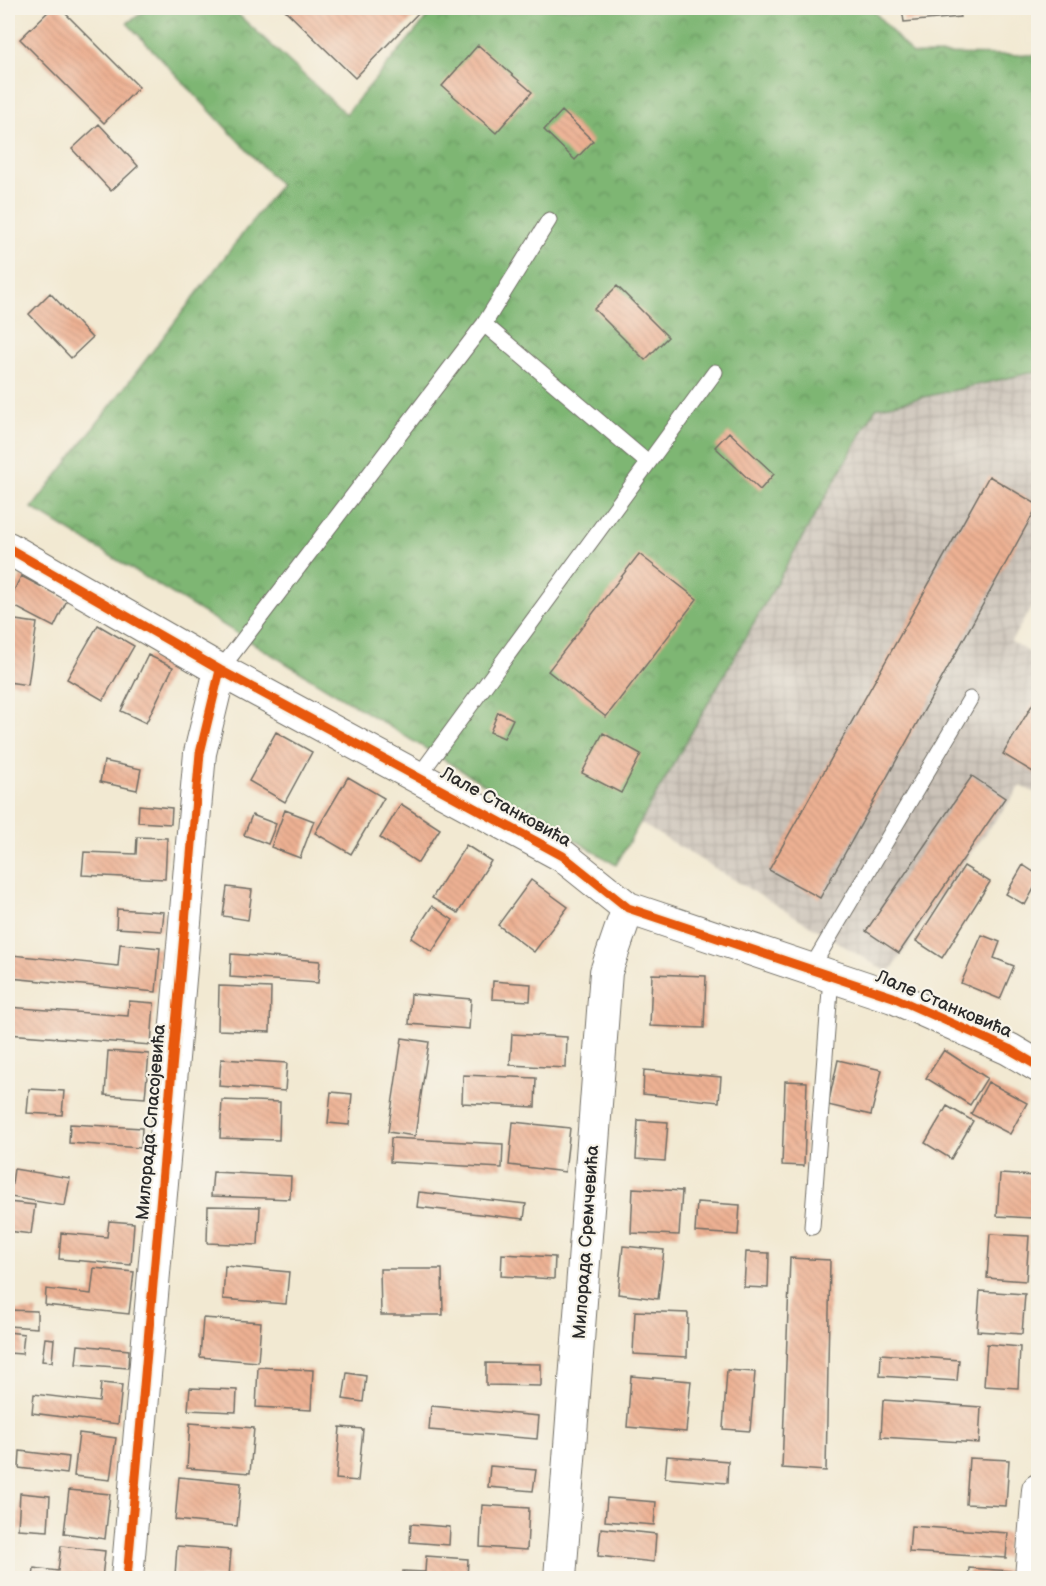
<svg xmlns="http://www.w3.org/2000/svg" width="1046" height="1586" font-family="'Balsamiq Sans',sans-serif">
	<defs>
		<pattern id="industrial-grid" width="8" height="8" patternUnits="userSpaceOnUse" patternTransform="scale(1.5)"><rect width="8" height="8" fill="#cbc2b8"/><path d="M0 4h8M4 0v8" fill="none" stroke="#aea79e"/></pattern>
		<pattern id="forest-crowns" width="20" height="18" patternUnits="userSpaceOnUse" patternTransform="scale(1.5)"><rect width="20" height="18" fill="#7eb673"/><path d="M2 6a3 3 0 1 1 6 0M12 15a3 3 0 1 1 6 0" fill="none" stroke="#67945f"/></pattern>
		<pattern id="building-back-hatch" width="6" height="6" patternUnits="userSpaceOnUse" patternTransform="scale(1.5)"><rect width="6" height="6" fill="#edb193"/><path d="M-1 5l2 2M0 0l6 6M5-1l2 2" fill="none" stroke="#cb987f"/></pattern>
	</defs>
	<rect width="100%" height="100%" fill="#f7f3e8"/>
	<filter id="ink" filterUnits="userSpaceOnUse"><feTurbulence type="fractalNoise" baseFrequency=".0167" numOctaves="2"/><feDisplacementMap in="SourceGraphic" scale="12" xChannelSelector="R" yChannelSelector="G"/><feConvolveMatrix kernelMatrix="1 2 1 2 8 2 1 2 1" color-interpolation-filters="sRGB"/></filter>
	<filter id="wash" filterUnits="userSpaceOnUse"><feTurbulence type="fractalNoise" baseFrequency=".008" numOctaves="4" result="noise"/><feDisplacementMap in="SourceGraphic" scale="24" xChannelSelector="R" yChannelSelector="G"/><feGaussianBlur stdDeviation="1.35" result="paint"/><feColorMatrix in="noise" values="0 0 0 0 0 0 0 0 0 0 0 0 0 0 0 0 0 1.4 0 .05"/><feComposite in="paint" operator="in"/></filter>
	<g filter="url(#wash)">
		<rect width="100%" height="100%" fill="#f2e9d2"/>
		<path fill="url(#industrial-grid)" d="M 1038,371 L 1038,597 L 1011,641 L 1038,658 L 1038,794 L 1021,786 L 964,862 L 889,973 L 640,823 L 876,407 Z"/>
		<path fill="url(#forest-crowns)" stroke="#54704f" stroke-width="1.5" d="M 150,8 L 231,8 L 346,114 L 435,8 L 871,8 L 912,54 L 1038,55 L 1038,371 L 876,408 L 616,865 L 32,508 L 280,185 L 127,23 Z"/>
		<g id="blocks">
			<path fill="url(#building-back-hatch)" d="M 52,8 L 60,8 L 139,87 L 104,123 L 20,39 Z
				M 283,8 L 423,8 L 355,78 Z
				M 902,8 L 959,8 L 960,17 L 904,22 Z
				M 478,45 L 532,92 L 496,133 L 442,86 Z
				M 562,111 L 593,141 L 575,160 L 544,130 Z
				M 99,124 L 138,166 L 111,191 L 72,149 Z
				M 617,286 L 668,337 L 645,360 L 594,309 Z
				M 50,293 L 92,338 L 71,358 L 29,314 Z
				M 729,432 L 774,474 L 760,490 L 715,447 Z
				M 989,476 L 1038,505 L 820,898 L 769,870 Z
				M 639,554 L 697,599 L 606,717 L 548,671 Z
				M 21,576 L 67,600 L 54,627 L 8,603 Z
				M 8,619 L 37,623 L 28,685 L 8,682 Z
				M 98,625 L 134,646 L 103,700 L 67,679 Z
				M 148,655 L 173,667 L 146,723 L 121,711 Z
				M 1038,695 L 1038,775 L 1003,754 Z
				M 498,712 L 513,719 L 504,738 L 490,732 Z
				M 276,732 L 312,752 L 285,802 L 249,781 Z
				M 603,733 L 641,754 L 621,793 L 582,773 Z
				M 104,761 L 141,769 L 137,790 L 100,782 Z
				M 972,776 L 1005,798 L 899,953 L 866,931 Z
				M 348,777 L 384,798 L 351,854 L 315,833 Z
				M 401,804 L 440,829 L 418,863 L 380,838 Z
				M 139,805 L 172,808 L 171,824 L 138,822 Z
				M 285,810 L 314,821 L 300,858 L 271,847 Z
				M 252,815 L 276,824 L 268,844 L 244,835 Z
				M 137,837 L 167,838 L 165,879 L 82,875 L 84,852 L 136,854 Z
				M 466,845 L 491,861 L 458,913 L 432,898 Z
				M 1023,865 L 1038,875 L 1038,881 L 1025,905 L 1006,894 Z
				M 964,866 L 990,882 L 942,958 L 916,941 Z
				M 531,880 L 568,907 L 534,952 L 498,925 Z
				M 227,887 L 252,890 L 248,920 L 223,916 Z
				M 432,906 L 453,920 L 432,952 L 411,938 Z
				M 117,909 L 164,912 L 162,931 L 116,928 Z
				M 982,935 L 1000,942 L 994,958 L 1014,966 L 1000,999 L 961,983 Z
				M 120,944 L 160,948 L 156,992 L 10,978 L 12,955 L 118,966 Z
				M 231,954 L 320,961 L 318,983 L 230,977 Z
				M 652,974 L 706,976 L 704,1028 L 650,1026 Z
				M 493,981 L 531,984 L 530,1001 L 492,999 Z
				M 219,986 L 271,988 L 270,1032 L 218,1030 Z
				M 411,994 L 471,999 L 469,1029 L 409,1024 Z
				M 129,1001 L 154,1003 L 151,1045 L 8,1034 L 8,1007 L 128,1016 Z
				M 512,1034 L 567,1037 L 566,1068 L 510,1065 Z
				M 402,1038 L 429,1042 L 415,1136 L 388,1132 Z
				M 944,1050 L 987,1078 L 970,1105 L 926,1078 Z
				M 108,1051 L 149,1054 L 145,1098 L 105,1095 Z
				M 221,1059 L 287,1063 L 285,1091 L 219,1086 Z
				M 838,1060 L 882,1070 L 871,1115 L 828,1105 Z
				M 644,1070 L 721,1077 L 719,1102 L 643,1094 Z
				M 463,1075 L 536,1078 L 535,1107 L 462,1103 Z
				M 785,1081 L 807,1082 L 804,1166 L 782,1165 Z
				M 988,1082 L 1027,1103 L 1010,1134 L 971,1114 Z
				M 29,1089 L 64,1091 L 62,1115 L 27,1113 Z
				M 331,1092 L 352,1094 L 349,1125 L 328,1123 Z
				M 222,1100 L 280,1102 L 279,1140 L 220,1138 Z
				M 947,1106 L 973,1121 L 951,1159 L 925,1143 Z
				M 638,1120 L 668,1122 L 665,1161 L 636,1159 Z
				M 513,1122 L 570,1128 L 565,1172 L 509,1165 Z
				M 70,1124 L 142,1128 L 141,1148 L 69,1143 Z
				M 391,1138 L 503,1144 L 502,1168 L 390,1162 Z
				M 14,1169 L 70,1178 L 65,1206 L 10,1197 Z
				M 213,1172 L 291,1176 L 290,1199 L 211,1196 Z
				M 1000,1174 L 1036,1176 L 1033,1218 L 997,1216 Z
				M 633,1188 L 682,1191 L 679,1235 L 631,1233 Z
				M 419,1192 L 526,1204 L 524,1219 L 417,1207 Z
				M 8,1202 L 35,1205 L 31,1234 L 8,1231 Z
				M 697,1202 L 740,1205 L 738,1235 L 695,1232 Z
				M 208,1206 L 260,1207 L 258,1245 L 207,1243 Z
				M 109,1221 L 134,1223 L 131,1265 L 59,1259 L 61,1233 L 107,1237 Z
				M 990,1234 L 1029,1236 L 1026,1281 L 987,1278 Z
				M 623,1246 L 664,1250 L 658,1299 L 618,1294 Z
				M 746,1252 L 769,1253 L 768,1288 L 744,1287 Z
				M 502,1254 L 555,1257 L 554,1279 L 501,1276 Z
				M 790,1258 L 830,1260 L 826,1471 L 782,1468 Z
				M 225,1266 L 289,1272 L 286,1304 L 223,1299 Z
				M 94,1268 L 134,1272 L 129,1314 L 45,1305 L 46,1289 L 91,1294 Z
				M 380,1269 L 442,1269 L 443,1315 L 381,1315 Z
				M 980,1291 L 1025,1294 L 1022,1334 L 977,1331 Z
				M 8,1310 L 37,1311 L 37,1328 L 8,1326 Z
				M 635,1311 L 688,1313 L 687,1357 L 633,1354 Z
				M 203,1318 L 261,1322 L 258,1362 L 200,1357 Z
				M 8,1332 L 24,1334 L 22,1354 L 8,1353 Z
				M 45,1338 L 54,1339 L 52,1362 L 42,1361 Z
				M 987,1344 L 1020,1347 L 1018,1388 L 984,1386 Z
				M 78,1345 L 129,1350 L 128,1368 L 76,1364 Z
				M 881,1354 L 959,1360 L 957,1381 L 880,1376 Z
				M 486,1363 L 541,1364 L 541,1386 L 486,1385 Z
				M 258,1367 L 313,1370 L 311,1410 L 256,1407 Z
				M 727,1370 L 755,1372 L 750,1431 L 723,1429 Z
				M 347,1373 L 366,1376 L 363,1402 L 343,1399 Z
				M 631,1376 L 691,1381 L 686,1432 L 627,1427 Z
				M 101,1383 L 122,1385 L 118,1424 L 32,1413 L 34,1394 L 99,1402 Z
				M 190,1388 L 237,1390 L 236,1412 L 188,1410 Z
				M 883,1400 L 981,1407 L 979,1443 L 881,1437 Z
				M 431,1406 L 539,1416 L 537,1439 L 429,1430 Z
				M 190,1423 L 254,1428 L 250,1473 L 187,1468 Z
				M 340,1427 L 363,1429 L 358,1481 L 336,1479 Z
				M 79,1433 L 116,1438 L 110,1480 L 74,1476 Z
				M 20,1451 L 69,1457 L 67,1474 L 19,1468 Z
				M 667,1456 L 728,1461 L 727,1483 L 665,1478 Z
				M 969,1458 L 1009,1460 L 1006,1506 L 966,1504 Z
				M 490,1466 L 536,1470 L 533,1491 L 488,1487 Z
				M 179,1477 L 241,1483 L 237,1526 L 175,1520 Z
				M 69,1490 L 110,1494 L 105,1539 L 64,1533 Z
				M 20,1493 L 50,1496 L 48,1531 L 18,1529 Z
				M 607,1498 L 656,1502 L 654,1525 L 605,1521 Z
				M 482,1505 L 529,1508 L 527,1550 L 480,1547 Z
				M 411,1524 L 450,1527 L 449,1545 L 410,1542 Z
				M 911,1526 L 1008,1533 L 1006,1558 L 909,1552 Z
				M 601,1528 L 656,1534 L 654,1562 L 598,1556 Z
				M 61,1546 L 105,1551 L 102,1578 L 33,1578 L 34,1568 L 58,1571 Z
				M 177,1546 L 231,1550 L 229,1578 L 175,1576 Z
				M 426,1556 L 468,1559 L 467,1578 L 403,1578 L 403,1571 L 425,1572 Z
				M 969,1568 L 1010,1571 L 1010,1578 L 968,1578 Z"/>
		</g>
	</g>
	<g filter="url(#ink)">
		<use href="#blocks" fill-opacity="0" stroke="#716e65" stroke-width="1.5"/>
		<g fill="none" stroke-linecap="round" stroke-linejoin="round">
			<defs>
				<path id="lane" d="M 484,324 L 648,463
					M 220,670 L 484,324 L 549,220
					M 418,777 L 715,372
					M 810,970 L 970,699
					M 812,1227 L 831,977"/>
				<path id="street" d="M 8,548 L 220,670 L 563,856 L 628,908 L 893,997 L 1009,1049 L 1038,1066
					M 127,1578 L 200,753 L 220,670
					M 560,1578 L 606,972 L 628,908
					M 1031,1578 L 1038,1490"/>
			</defs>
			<use href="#lane" stroke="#716e65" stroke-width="17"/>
			<use href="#street" stroke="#716e65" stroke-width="34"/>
			<use href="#lane" stroke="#fff" stroke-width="15"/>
			<use href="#street" stroke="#fff" stroke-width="32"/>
			<defs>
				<path id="cycleway" d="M 8,548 L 220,670 L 563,856 L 628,908 L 893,997 L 1009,1049 L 1038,1066
					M 127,1578 L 200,753 L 220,670"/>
			</defs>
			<use href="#cycleway" stroke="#f7f3e8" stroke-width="13"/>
			<use href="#cycleway" stroke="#e8590c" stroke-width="9"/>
		</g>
	</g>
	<g text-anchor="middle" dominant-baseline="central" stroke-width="4.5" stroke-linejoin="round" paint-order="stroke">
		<g font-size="18" fill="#2b2b2b" stroke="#f7f3e8">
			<text transform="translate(506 807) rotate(29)">Лале Станковића</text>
			<text transform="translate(944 1004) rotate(23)">Лале Станковића</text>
			<text transform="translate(151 1122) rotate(-85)">Милорада Спасојевића</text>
			<text transform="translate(586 1242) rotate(-86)">Милорада Сремчевића</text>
		</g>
	</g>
	<rect width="1046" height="1586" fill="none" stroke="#f7f3e8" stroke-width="30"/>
</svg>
